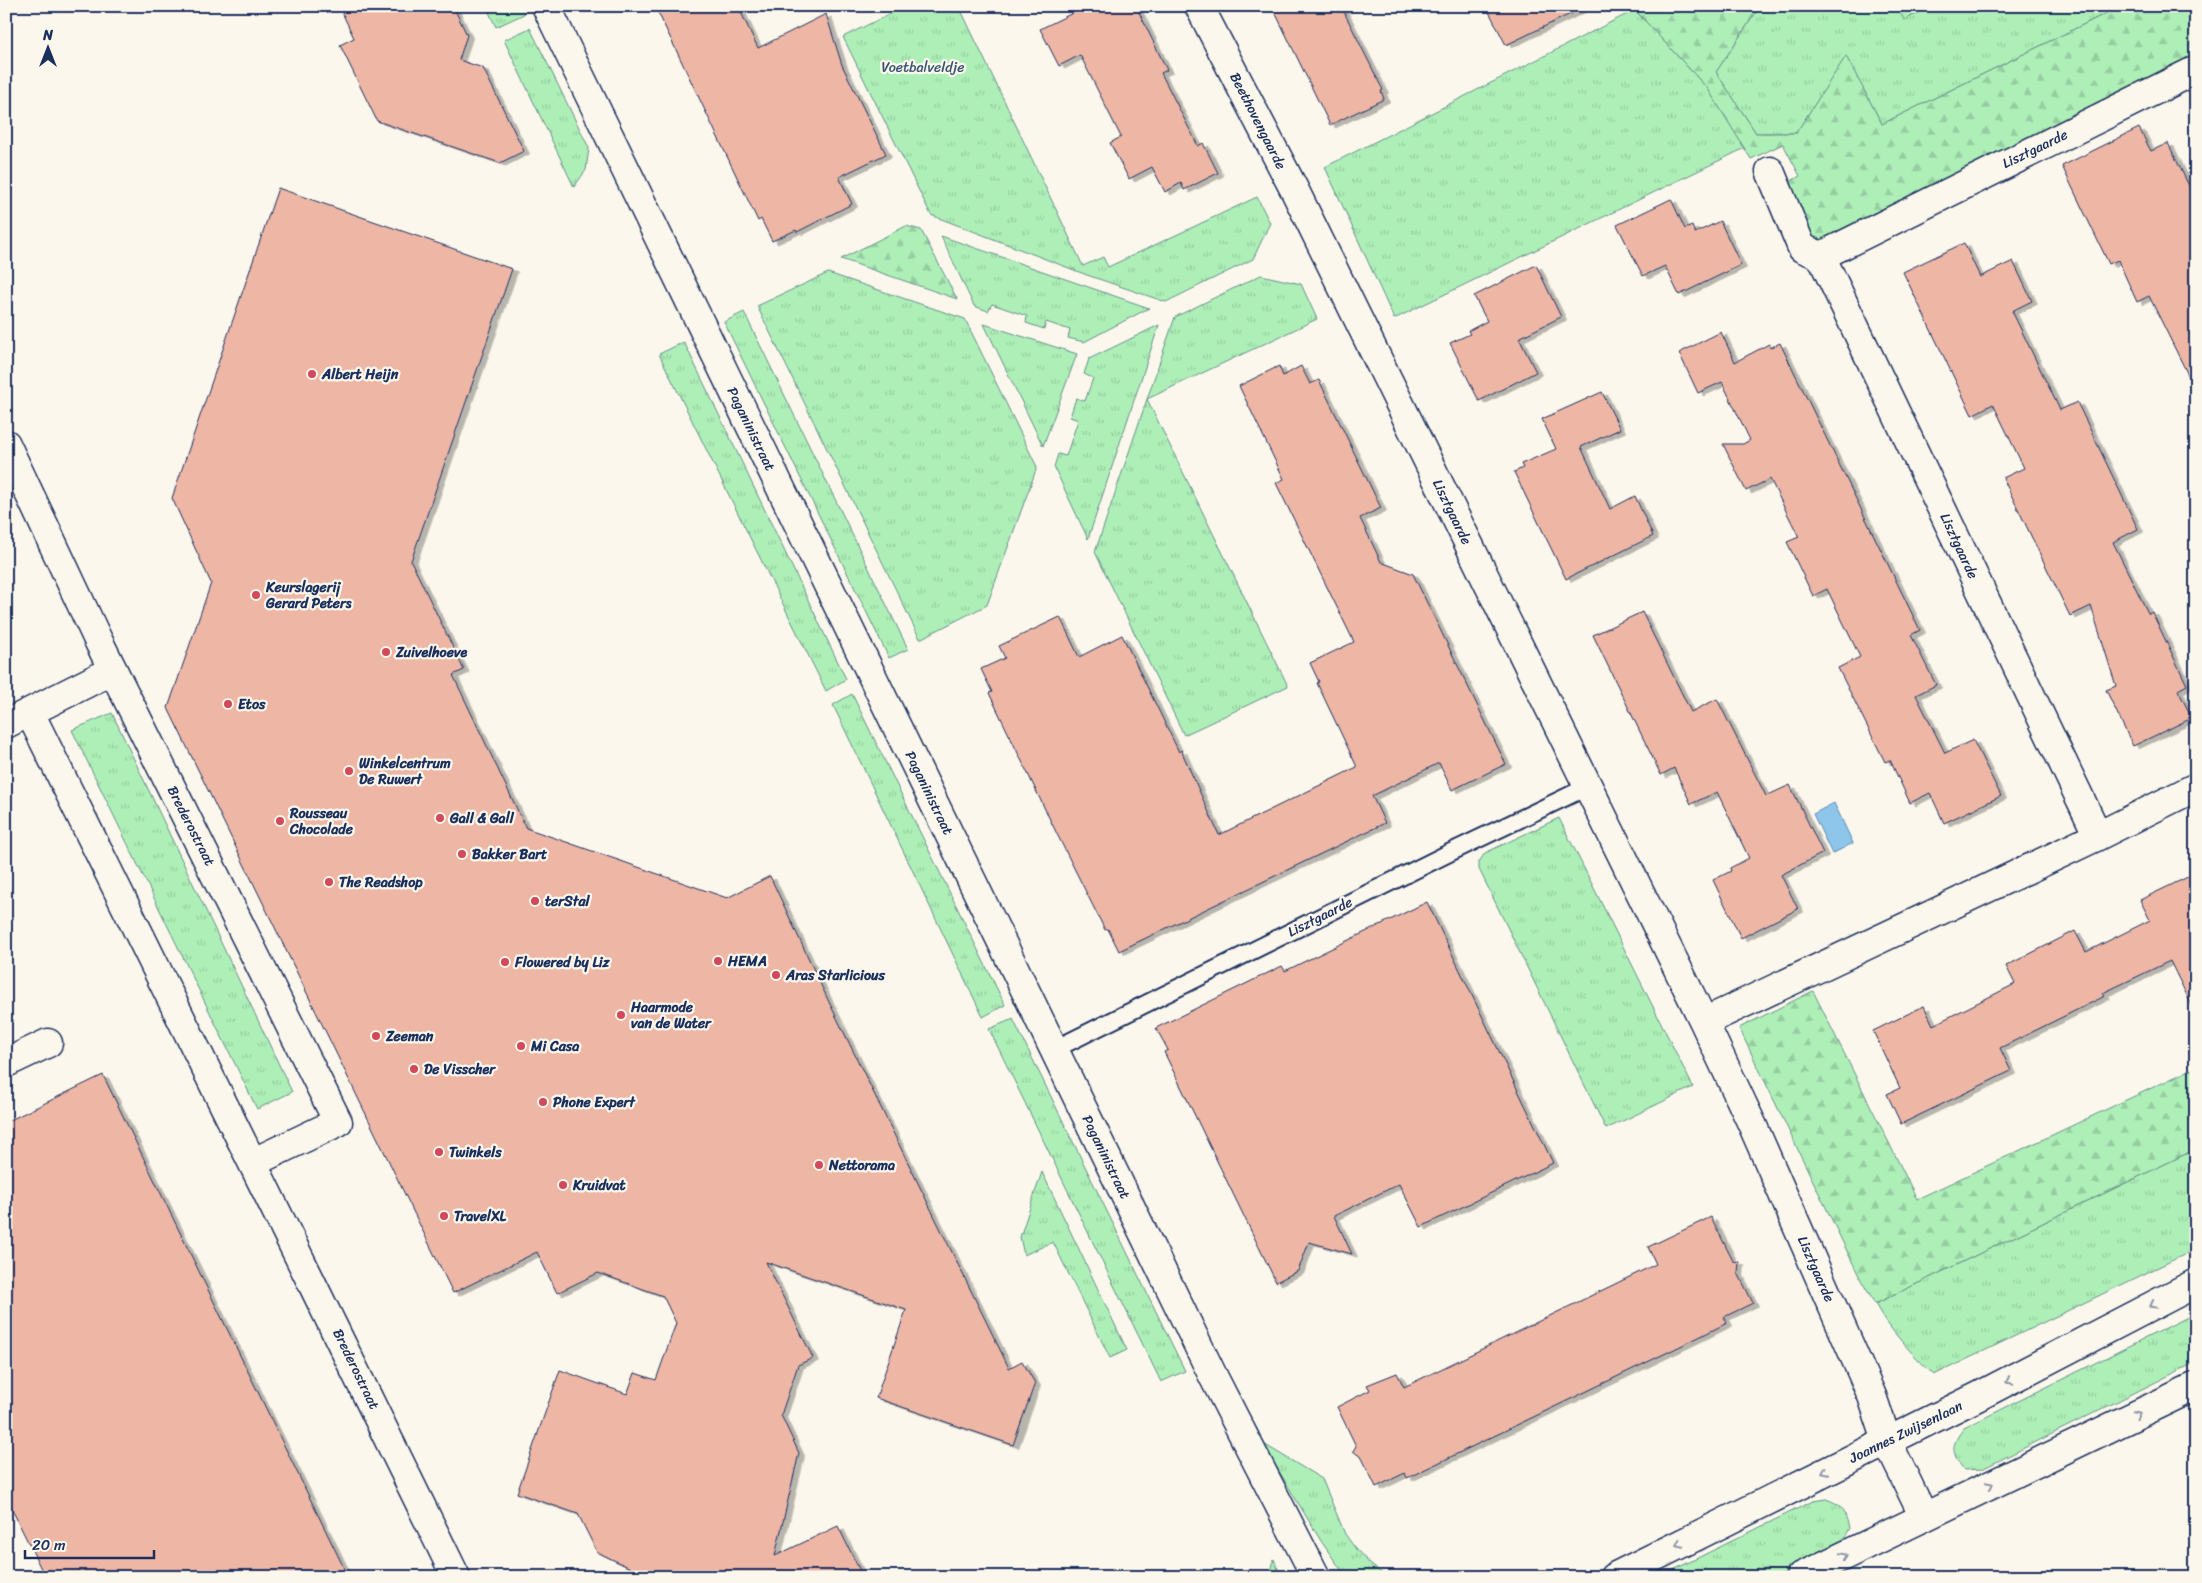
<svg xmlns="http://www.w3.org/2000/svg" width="2202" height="1583" font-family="Sriracha,sans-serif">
	<defs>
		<pattern id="grass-tufts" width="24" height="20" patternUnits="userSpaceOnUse" patternTransform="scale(1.25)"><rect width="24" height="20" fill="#aeefb7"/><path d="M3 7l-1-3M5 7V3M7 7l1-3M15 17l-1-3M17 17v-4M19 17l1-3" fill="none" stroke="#95cda0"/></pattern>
		<pattern id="forest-firs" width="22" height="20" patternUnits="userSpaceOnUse" patternTransform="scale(1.25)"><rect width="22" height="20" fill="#aeefb7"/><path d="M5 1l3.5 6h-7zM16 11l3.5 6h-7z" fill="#95cda0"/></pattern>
		<filter id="shadow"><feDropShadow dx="5.5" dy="3" stdDeviation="0" flood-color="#0004"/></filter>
	</defs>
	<rect width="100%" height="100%" fill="#fbf7ec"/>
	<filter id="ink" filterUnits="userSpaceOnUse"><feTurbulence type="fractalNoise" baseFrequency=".02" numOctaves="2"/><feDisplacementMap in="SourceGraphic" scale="10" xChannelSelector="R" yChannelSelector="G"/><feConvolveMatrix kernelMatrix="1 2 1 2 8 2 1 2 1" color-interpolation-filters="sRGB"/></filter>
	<g filter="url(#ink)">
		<path fill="url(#grass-tufts)" stroke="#648f8a" d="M 486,6 L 521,6 L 524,14 L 496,27 Z
			M 906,6 L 959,6 L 1083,266 L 1103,257 L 1108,267 L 1257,197 L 1270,223 L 1253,259 L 1166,302 L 1087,275 L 931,215 L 843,37 Z
			M 1760,6 L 2121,6 L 1882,124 L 1846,57 L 1796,133 L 1756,133 L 1716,72 Z
			M 1635,10 L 1708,89 L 1745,148 L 1394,319 L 1325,167 Z
			M 530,28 L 589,148 L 586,170 L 574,187 L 504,40 Z
			M 941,236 L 1149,308 L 1084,342 L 1068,338 L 1070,330 L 1046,322 L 1044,329 L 1026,323 L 1027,316 L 992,304 L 988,311 L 974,306 Z
			M 828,273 L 965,319 L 1037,467 L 987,605 L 920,639 L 757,306 Z
			M 1261,275 L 1301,284 L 1317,319 L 1147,399 L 1288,686 L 1184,735 L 1095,552 L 1175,317 Z
			M 744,312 L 908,649 L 889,658 L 724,322 Z
			M 984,324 L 1077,354 L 1043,446 Z
			M 1159,325 L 1088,539 L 1054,467 L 1058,454 L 1066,456 L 1078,420 L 1070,417 L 1076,398 L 1085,401 L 1093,378 L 1084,374 L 1089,359 Z
			M 684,342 L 846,679 L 826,691 L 659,354 Z
			M 852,694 L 1005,1005 L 983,1017 L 833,705 Z
			M 112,713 L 292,1092 L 257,1109 L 72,730 Z
			M 1559,818 L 1693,1087 L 1606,1129 L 1479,869 L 1479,862 L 1485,853 Z
			M 1013,1019 L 1185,1371 L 1161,1382 L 989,1029 Z
			M 2196,1149 L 2196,1249 L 1934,1375 C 1911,1353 1891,1332 1875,1304 Z
			M 1042,1172 L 1127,1350 L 1110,1358 L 1053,1242 L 1024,1255 L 1020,1237 Z
			M 2196,1313 L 2196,1362 L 1982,1469 L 1964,1470 C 1951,1452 1950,1446 1964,1428 Z
			M 1262,1443 L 1322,1479 L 1345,1534 L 1355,1548 L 1371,1565 L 1387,1577 L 1346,1577 L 1321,1541 Z
			M 1826,1499 C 1843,1505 1846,1511 1850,1528 L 1843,1541 L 1833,1549 L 1775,1577 L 1659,1577 L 1813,1501 Z
			M 1274,1559 L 1281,1577 L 1270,1577 Z"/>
		<path fill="url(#forest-firs)" stroke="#648f8a" d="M 1642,6 L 1760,6 L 1716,72 L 1756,133 L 1796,133 L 1846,56 L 1882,124 L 2121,6 L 2195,6 L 2196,56 L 1813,244 L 1782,186 L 1800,176 L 1783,144 L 1751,159 L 1708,89 L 1635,10 Z
			M 906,226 L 921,230 L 957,299 L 841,259 Z
			M 1813,991 L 1917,1199 L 2196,1067 L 2196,1149 L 1875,1304 L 1861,1280 L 1739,1028 Z"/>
		<path fill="#aeefb7" stroke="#648f8a" d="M 1897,6 L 1933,6 L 1904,20 Z"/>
		<path fill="#8dc5eb" stroke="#5f89b3" d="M 1834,803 L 1853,843 L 1832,854 L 1813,814 Z"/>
		<path fill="#eeb6a5" stroke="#1b2f5e" filter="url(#shadow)" d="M 339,6 L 453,6 L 467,35 L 459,60 L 483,68 L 524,151 L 500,163 L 377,121 L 340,45 L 354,38 Z
			M 655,6 L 738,6 L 758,48 L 826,14 L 842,65 L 886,154 L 839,177 L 852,204 L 797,232 L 796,230 L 772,241 L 761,219 L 758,221 Z
			M 1087,6 L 1136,6 L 1167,70 L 1161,73 L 1198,146 L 1203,143 L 1218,173 L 1184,190 L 1181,183 L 1165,192 L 1152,167 L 1129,179 L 1110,143 L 1121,137 L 1080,55 L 1059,66 L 1040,29 Z
			M 1272,6 L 1341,6 L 1383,90 L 1381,91 L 1384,99 L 1330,125 Z
			M 1486,6 L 1587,6 L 1506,45 Z
			M 2139,128 L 2151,151 L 2168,143 L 2196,200 L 2196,391 L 2149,296 L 2137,302 L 2118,260 L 2109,264 L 2062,166 Z
			M 278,188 L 512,269 L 411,561 L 464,670 L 453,675 L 526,828 L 727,898 L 770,876 L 829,1002 L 1009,1368 L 1022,1361 L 1035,1383 L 1013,1445 L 876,1398 L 906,1310 L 766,1262 L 813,1358 L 798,1365 L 781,1415 L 799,1453 L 775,1556 L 838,1526 L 863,1577 L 649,1577 L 597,1552 L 578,1514 L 517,1493 L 560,1370 L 627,1394 L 635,1373 L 656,1380 L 676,1323 L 663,1296 L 598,1273 L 557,1293 L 537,1252 L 453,1293 L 168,708 L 211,583 L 172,498 Z
			M 1671,199 L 1685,229 L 1692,226 L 1695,233 L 1720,221 L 1741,265 L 1679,295 L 1665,266 L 1643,276 L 1617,225 Z
			M 1964,243 L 1980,277 L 2013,261 L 2032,301 L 2012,311 L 2060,410 L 2077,402 L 2138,529 L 2113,542 L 2147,611 L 2149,614 L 2152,612 L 2187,685 L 2178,690 L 2192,718 L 2133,746 L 2106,690 L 2116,686 L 2091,606 L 2070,616 L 2003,478 L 2024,468 L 1993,404 L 1972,415 L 1903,272 Z
			M 1536,265 L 1561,317 L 1519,338 L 1536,372 L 1479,401 L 1450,343 L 1470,334 L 1468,331 L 1487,321 L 1474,296 Z
			M 1721,332 L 1735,362 L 1769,344 L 1770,348 L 1780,343 L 1920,630 L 1911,635 L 1936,685 L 1916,695 L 1945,753 L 1973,740 L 2001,796 L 1944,823 L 1930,793 L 1910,803 L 1890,760 L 1885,762 L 1838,668 L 1860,657 L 1827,589 L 1813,596 L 1787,542 L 1799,537 L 1770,479 L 1746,491 L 1723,444 L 1743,444 L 1750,440 L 1722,382 L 1698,393 L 1679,353 Z
			M 1279,366 L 1283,376 L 1301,366 L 1310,384 L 1319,380 L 1381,508 L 1360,518 L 1381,562 L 1413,574 L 1506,764 L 1452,790 L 1439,763 L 1372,796 L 1385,823 L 1119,951 L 1108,929 L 1105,930 L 1056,832 L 989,693 L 992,692 L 981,669 L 1005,658 L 999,646 L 1060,617 L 1079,657 L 1122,635 L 1179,752 L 1181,750 L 1219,835 L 1357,767 L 1317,683 L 1319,682 L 1310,663 L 1354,642 L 1276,483 L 1284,479 L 1239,386 Z
			M 1602,392 L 1620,429 L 1581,447 L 1610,509 L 1635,496 L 1653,536 L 1566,579 L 1514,472 L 1523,468 L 1521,464 L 1556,449 L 1542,419 Z
			M 1642,612 L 1691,712 L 1717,699 L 1766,796 L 1790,785 L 1823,853 L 1781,875 L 1798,909 L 1741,938 L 1713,880 L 1731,871 L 1730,868 L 1749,858 L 1717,792 L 1691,804 L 1674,768 L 1661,775 L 1593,635 Z
			M 2196,873 L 2196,1014 L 2170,961 L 2103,993 L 2105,996 L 2000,1048 L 2011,1071 L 1901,1124 L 1887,1094 L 1900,1088 L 1873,1031 L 1924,1006 L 1933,1025 L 2015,984 L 2006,966 L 2075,931 L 2086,952 L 2150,920 L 2140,900 Z
			M 1427,902 L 1553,1163 L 1421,1227 L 1399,1184 L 1334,1216 L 1352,1254 L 1309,1242 L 1298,1271 L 1276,1282 L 1164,1052 L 1168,1050 L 1156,1028 L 1282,966 L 1285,971 Z
			M 103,1075 L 343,1566 L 346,1577 L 45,1577 L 6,1497 L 6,1122 Z
			M 1711,1217 L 1733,1261 L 1739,1262 L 1738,1273 L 1753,1303 L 1724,1317 L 1727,1323 L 1691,1341 L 1407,1478 L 1405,1473 L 1376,1487 L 1362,1458 L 1353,1451 L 1356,1446 L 1337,1407 L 1370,1390 L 1367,1385 L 1397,1373 L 1404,1387 L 1656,1264 L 1648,1247 Z"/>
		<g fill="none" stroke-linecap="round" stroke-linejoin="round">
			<defs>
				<path id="lane" d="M 1055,1049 L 1449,853 L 1587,787"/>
				<path id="street" d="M 546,6 L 1213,1376 L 1316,1577
					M 1199,6 L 1295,191 L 1704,1022 L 1752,1124 L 1872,1396 L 1887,1441 L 1924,1517
					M 1770,171 L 1802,248 L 1821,256
					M 6,444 L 98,640 L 338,1122 L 254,1162
					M 30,713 C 171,1002 316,1288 456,1577
					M 6,724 L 113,670
					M 2098,836 L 1821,256 L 2196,70
					M 1704,1022 L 2098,836 L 2196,787
					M 6,1063 L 48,1043"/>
				<path id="secondary" d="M 1614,1577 L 1979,1396 L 2196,1283
					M 1800,1577 L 2196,1386"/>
			</defs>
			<use href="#lane" stroke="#1b2f5e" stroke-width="20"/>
			<use href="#street" stroke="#1b2f5e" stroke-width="31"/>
			<use href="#secondary" stroke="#1b2f5e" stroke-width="31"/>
			<use href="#lane" stroke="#fbf7ec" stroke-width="16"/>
			<use href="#street" stroke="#fbf7ec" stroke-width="28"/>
			<use href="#secondary" stroke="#fbf7ec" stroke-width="28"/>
		</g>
		<defs><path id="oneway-chevron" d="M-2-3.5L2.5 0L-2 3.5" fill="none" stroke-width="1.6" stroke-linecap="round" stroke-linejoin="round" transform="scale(1.25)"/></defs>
		<g stroke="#8b93a5">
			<use href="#oneway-chevron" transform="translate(2153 1305) rotate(152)"/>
			<use href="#oneway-chevron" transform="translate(2009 1381) rotate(152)"/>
			<use href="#oneway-chevron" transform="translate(2137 1414) rotate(-26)"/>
			<use href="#oneway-chevron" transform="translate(1825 1472) rotate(154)"/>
			<use href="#oneway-chevron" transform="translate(1990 1485) rotate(-26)"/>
			<use href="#oneway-chevron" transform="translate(1679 1544) rotate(154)"/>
			<use href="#oneway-chevron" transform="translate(1844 1556) rotate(-26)"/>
		</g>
	</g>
	<g fill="#d1495b" stroke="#fbf7ec" stroke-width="2">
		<circle cx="312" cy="374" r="5"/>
		<circle cx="256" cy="595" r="5"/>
		<circle cx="386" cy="652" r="5"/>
		<circle cx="228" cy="704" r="5"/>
		<circle cx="349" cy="771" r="5"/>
		<circle cx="440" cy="818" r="5"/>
		<circle cx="280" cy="821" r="5"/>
		<circle cx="462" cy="854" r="5"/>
		<circle cx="329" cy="882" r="5"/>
		<circle cx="535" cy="901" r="5"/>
		<circle cx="718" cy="961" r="5"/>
		<circle cx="505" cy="962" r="5"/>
		<circle cx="776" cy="975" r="5"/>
		<circle cx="621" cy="1015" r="5"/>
		<circle cx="376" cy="1036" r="5"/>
		<circle cx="521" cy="1046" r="5"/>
		<circle cx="414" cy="1069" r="5"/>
		<circle cx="543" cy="1102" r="5"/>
		<circle cx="439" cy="1152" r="5"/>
		<circle cx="819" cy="1165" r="5"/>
		<circle cx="563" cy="1185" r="5"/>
		<circle cx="444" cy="1216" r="5"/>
	</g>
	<g text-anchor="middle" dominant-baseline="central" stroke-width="4.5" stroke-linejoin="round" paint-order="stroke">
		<g font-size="14" fill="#385570" stroke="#fbf7ec">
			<text x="923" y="67">Voetbalveldje</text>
		</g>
		<g font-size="14" fill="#1b2f5e" stroke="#fbf7ec">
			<text transform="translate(1258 121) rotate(63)">Beethovengaarde</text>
			<text transform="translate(2035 149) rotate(-26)">Lisztgaarde</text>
			<text transform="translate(751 429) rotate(64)">Paganinistraat</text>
			<text transform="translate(1452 512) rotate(64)">Lisztgaarde</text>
			<text transform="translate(1959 546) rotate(65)">Lisztgaarde</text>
			<text transform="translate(929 793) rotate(64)">Paganinistraat</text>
			<text transform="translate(191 826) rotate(63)">Brederostraat</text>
			<text transform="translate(1320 917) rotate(-27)">Lisztgaarde</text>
			<text transform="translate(1106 1157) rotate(64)">Paganinistraat</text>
			<text transform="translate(1816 1269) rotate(66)">Lisztgaarde</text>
			<text transform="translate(356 1369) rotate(64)">Brederostraat</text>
			<text transform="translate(1906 1432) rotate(-26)">Joannes Zwijsenlaan</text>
		</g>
		<g font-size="14" font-weight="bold" fill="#1b2f5e" stroke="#fbf7ec" text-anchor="start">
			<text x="322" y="374">Albert Heijn</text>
			<text x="266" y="587">Keurslagerij<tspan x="266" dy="16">Gerard Peters</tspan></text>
			<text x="396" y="652">Zuivelhoeve</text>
			<text x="238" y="704">Etos</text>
			<text x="359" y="763">Winkelcentrum<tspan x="359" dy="16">De Ruwert</tspan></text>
			<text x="290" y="813">Rousseau<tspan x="290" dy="16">Chocolade</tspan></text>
			<text x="450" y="818">Gall &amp; Gall</text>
			<text x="472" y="854">Bakker Bart</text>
			<text x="339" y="882">The Readshop</text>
			<text x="545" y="901">terStal</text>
			<text x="728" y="961">HEMA</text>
			<text x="515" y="962">Flowered by Liz</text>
			<text x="786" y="975">Aras Starlicious</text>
			<text x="631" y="1007">Haarmode<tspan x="631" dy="16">van de Water</tspan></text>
			<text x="386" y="1036">Zeeman</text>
			<text x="531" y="1046">Mi Casa</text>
			<text x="424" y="1069">De Visscher</text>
			<text x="553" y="1102">Phone Expert</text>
			<text x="449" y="1152">Twinkels</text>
			<text x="829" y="1165">Nettorama</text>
			<text x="573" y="1185">Kruidvat</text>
			<text x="454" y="1216">TravelXL</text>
		</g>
	</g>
	<rect width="2202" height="1583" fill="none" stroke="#fbf7ec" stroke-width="25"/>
	<rect x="12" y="12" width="2177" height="1558" fill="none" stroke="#1b2f5e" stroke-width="2" filter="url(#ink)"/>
	<g transform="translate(48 48)" stroke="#fbf7ec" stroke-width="4" paint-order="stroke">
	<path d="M0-4L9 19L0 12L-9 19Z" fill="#1b2f5e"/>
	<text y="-8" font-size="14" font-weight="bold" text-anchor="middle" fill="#1b2f5e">N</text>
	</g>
	<path d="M25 1550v8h129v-8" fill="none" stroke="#1b2f5e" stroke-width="2.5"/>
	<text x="32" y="1550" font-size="15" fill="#1b2f5e" stroke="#fbf7ec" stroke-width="4" paint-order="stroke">20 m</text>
</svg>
